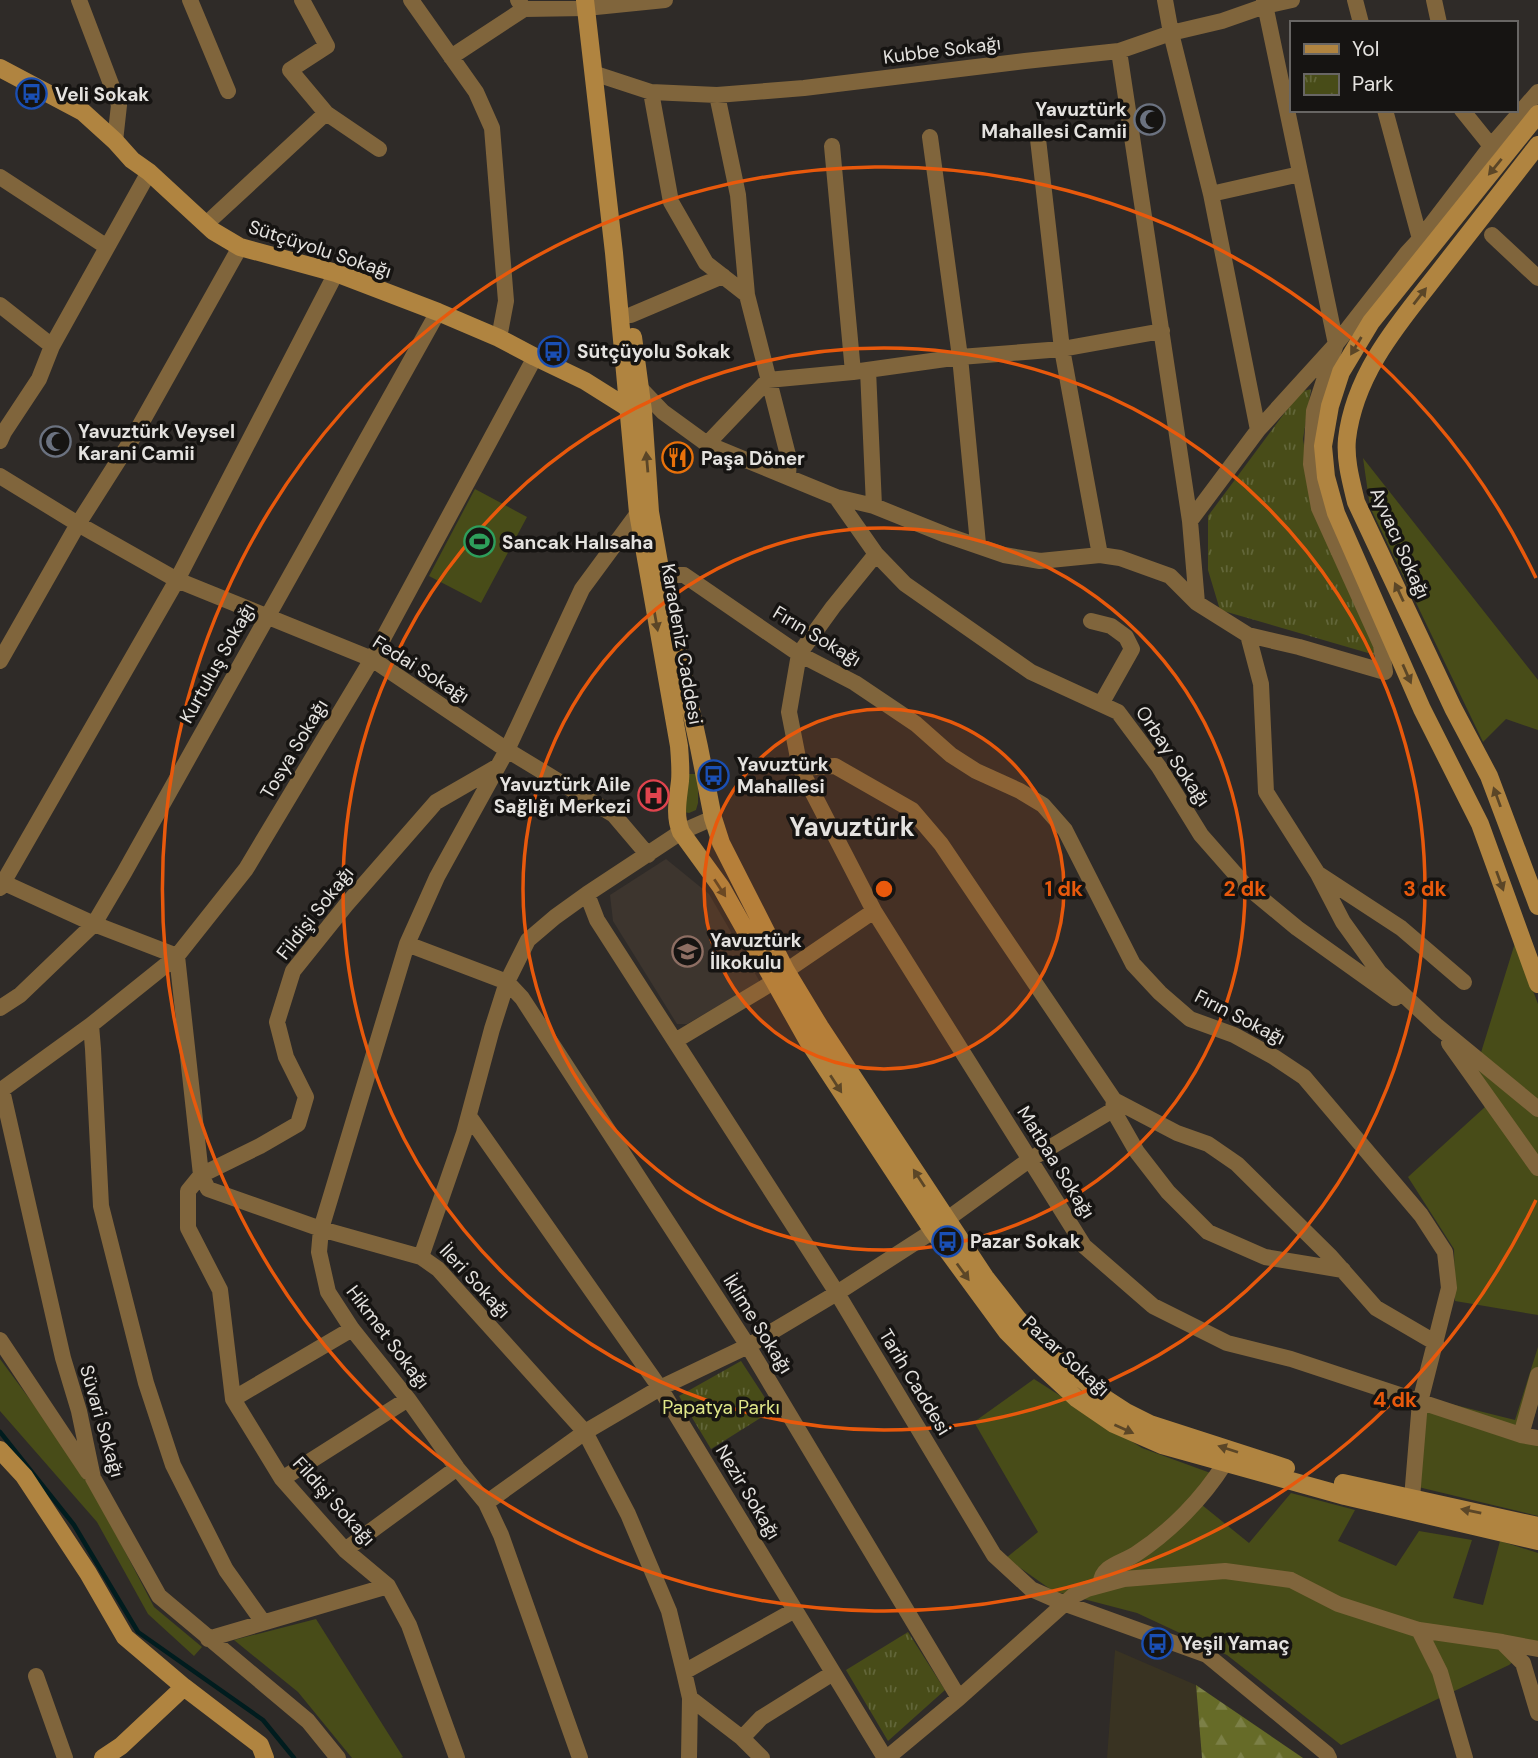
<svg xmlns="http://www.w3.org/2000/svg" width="1538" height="1758" font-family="'DM Sans',sans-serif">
	<defs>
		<pattern id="forest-firs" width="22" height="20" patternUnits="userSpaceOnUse" patternTransform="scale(1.75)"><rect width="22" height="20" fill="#666b28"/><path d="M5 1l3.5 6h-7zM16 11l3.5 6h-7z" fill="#7c8047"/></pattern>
		<pattern id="park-tufts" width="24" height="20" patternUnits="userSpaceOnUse" patternTransform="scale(1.75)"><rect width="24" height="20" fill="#484c18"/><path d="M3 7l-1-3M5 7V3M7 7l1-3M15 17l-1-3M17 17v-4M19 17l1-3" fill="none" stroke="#626639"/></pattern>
	</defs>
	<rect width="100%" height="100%" fill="#2f2b28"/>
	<path fill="#393322" d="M 1115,1650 L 1196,1685 L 1202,1758 L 1107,1758 Z"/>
	<path fill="#3d352e" d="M 666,859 L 709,894 L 760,982 L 687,1024 L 677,1024 L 613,921 L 610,895 Z"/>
	<path fill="#484c18" d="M 1363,458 L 1538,680 L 1538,730 L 1506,719 L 1483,742 L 1370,507 Z
		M 475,489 L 527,517 L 481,603 L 429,576 Z
		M 686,774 L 698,774 L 698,803 L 696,810 L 689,813 L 684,812 Z
		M 1515,943 L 1538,1004 L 1538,1315 L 1455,1301 L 1454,1249 L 1408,1177 L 1485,1107 L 1474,1075 Z
		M 1538,1347 L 1538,1404 L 1530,1431 L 1538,1433 L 1538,1516 L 1410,1485 L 1427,1398 L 1515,1420 Z
		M 0,1359 L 83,1471 L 154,1607 L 202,1647 L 194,1656 L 148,1614 L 97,1522 L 0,1411 Z
		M 1034,1379 L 1142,1448 L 1216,1475 L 1202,1505 L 1249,1543 L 1291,1493 L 1355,1510 L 1338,1541 L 1396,1566 L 1419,1531 L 1472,1540 L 1453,1598 L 1483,1605 L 1500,1541 L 1538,1553 L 1538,1643 L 1509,1665 L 1341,1745 L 1227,1655 L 1137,1613 L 1053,1591 L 1006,1558 L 1038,1532 L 974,1422 Z
		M 316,1619 L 403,1757 L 401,1758 L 352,1758 L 298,1692 L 234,1640 Z"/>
	<path fill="url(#forest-firs)" d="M 1196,1685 L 1303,1758 L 1202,1758 Z"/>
	<path fill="url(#park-tufts)" d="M 1311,389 L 1303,439 L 1315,511 L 1376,636 L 1375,655 L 1220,610 L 1208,570 L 1208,516 L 1300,392 Z
		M 741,1361 L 773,1410 L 711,1449 L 679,1396 Z
		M 908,1632 L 945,1690 L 888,1741 L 846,1670 Z"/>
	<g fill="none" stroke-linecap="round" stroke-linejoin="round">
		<path stroke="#001c1e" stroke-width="4.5" d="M 0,1432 L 74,1525 L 138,1632 L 263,1720 L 294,1758"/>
		<path stroke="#80653c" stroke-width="16" d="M 79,0 L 119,105 L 115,141
			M 190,0 L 228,91
			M 411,0 L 476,92 L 492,128 L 506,301 L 499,338
			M 518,0 L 524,9 L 586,8 L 665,0
			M 1165,0 L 1171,33 L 1211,194 L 1258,430
			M 1355,0 L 1361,23
			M 1434,0 L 1439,23
			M 1119,51 L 1190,521
			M 451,57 L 524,9
			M 593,73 L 651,92 L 717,95 L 804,88 L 1025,61 L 1119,51 L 1171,33 L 1222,21 L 1265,6 L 1292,0
			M 651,92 L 671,202 L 706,263 L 747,295
			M 717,95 L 738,195 L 747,295 L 789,459 L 788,476
			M 1385,110 L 1420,239
			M 1462,110 L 1491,146
			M 326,113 L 379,149
			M 930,137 L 960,357 L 978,544
			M 1038,139 L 1062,349 L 1100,555
			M 832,146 L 853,372
			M 0,177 L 107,247
			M 1211,194 L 1300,174
			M 206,224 L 326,113 L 290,70 L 327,46 L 302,0
			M 1492,235 L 1538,278
			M 0,305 L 52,346
			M 631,315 L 723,276
			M 868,370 L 874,506
			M 641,389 L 663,412 L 707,444 L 836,497 L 874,506 L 946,535 L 1004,555 L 1040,561 L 1100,555 L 1120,558 L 1170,576 L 1197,603 L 1248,635 L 1261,684 L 1266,792 L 1318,874 L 1343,922 L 1379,972 L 1437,1026 L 1538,1109
			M 0,441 L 4,432 L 39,379 L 52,346 L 149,172
			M 707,444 L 768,380 L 853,372 L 960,357 L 1062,349 L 1162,331
			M 0,476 L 78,524 L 177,580 L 372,659 L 507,750 L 614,815 L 648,855
			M 836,497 L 876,554 L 905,584 L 1031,672 L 1118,712 L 1159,767 L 1201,835 L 1245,885 L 1297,928 L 1395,998
			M 876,554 L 833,607 L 799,654 L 789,712 L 800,768 L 874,911 L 1084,1246 L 1153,1306 L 1227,1343 L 1291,1359 L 1521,1435 L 1538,1438
			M 650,575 L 684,575 L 799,654 L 855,683 L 916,724 L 951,755 L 976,771 L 1020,791 L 1043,805 L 1065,830 L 1133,964 L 1160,993 L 1190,1019 L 1234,1035 L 1274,1057 L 1304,1077 L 1421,1215 L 1445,1252 L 1449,1288 L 1420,1402 L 1412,1498
			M 1197,603 L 1190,521 L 1258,430 L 1336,344 L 1407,253 L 1420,239 L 1491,146 L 1538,92
			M 1091,621 L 1111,626 L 1126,637 L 1132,649 L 1101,704
			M 1248,635 L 1299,647 L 1385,672 L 1381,645 L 1319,508 L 1311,464 L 1314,411 L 1336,344 L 1264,0
			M 0,661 L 78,524 L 134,436 L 240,247
			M 800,768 L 835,766 L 912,810 L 941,844 L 1114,1100 L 1113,1110 L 1137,1152 L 1168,1192 L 1208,1232 L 1265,1257 L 1343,1270
			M 1320,875 L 1401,928 L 1464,982
			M 0,881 L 94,924 L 177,956 L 201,1175 L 208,1189 L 321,1229 L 421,1257 L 438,1269 L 585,1432 L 628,1514 L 669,1611 L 684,1672 L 690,1698 L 689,1758
			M 0,888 L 177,580 L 336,273
			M 587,894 L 597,920 L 837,1293 L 994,1555 L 1031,1589 L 1063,1603 L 1207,1655 L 1327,1754 L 1329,1758
			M 407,944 L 507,982 L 522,998 L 748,1346 L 959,1698
			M 0,1008 L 20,995 L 94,924 L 124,873 L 438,312
			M 91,1025 L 93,1049 L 101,1206 L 146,1383 L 173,1465 L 226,1570 L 263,1622
			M 675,1041 L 775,981 L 786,971 L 874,911
			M 1449,1043 L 1538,1168
			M 2,1090 L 63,1358 L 79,1411 L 93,1478 L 159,1596 L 308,1721 L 338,1758
			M 0,1091 L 91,1025 L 177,956 L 246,869 L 372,659 L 535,357
			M 1114,1100 L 1177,1133 L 1208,1144 L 1237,1164 L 1331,1257 L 1376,1308 L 1436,1343
			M 469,1116 L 660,1388 L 885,1758
			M 946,1220 L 1029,1160 L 1113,1110
			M 421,1257 L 464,1133 L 492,1029 L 507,982 L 528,940 L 555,917 L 587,894 L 681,832 L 713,818
			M 0,1340 L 88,1472
			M 233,1399 L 352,1329
			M 1521,1435 L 1538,1375
			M 282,1479 L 408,1399
			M 486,1503 L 585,1432 L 660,1388 L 748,1346 L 837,1293 L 933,1231
			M 345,1550 L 457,1468
			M 1101,1584 C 1100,1566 1124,1562 1136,1554 C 1171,1531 1203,1498 1225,1463
			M 1419,1630 L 1440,1672 L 1465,1758
			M 208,1639 L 388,1586
			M 1502,1642 L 1538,1649
			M 684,1672 L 795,1610
			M 36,1676 L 65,1758
			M 690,1698 L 742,1738 L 762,1758
			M 742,1738 L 761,1718 L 833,1673
			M 457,1758 L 409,1625 L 388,1586 L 345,1550 L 282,1479 L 233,1399 L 220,1290 L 188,1228 L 188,1191 L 201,1175 L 260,1146 L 298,1124 L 306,1097 L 286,1057 L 277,1022 L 293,971 L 346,905 L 436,802 L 495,768
			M 580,1758 L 501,1535 L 486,1503 L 457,1468 L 408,1399 L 352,1329 L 328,1292 L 319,1252 L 321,1229 L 407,944 L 437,877 L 507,750 L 582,589 L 638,513 L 644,513
			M 887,1758 L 959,1698 L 1073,1596 L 1087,1589 L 1124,1579 L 1225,1571 L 1291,1580 L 1338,1604 L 1419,1630 L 1502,1642 L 1523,1663 L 1538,1713"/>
		<path stroke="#b08440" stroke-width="18" d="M 585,0 L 614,253 L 638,513 L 679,746 C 680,758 681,770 680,781 C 678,799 674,815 681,832 L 721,887 L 808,1041 L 933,1231 L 1007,1332 L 1038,1363 L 1076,1398 L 1114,1424 L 1162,1445 L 1345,1496 L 1538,1541
			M 0,68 L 83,112 L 115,141 L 132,160 L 149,172 L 213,231 L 240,247 L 336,273 L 438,312 L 499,338 L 535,357 L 585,381 L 628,408 L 636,410
			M 1538,114 L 1371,322 L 1341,372 L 1330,406 L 1323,446 L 1326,477 L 1336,513 L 1422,709 L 1480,824 L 1538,984
			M 1538,145 C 1507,185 1476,224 1445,264 C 1405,316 1355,369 1347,439 C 1345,460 1351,481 1356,502 L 1453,708 L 1489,776 L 1538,906
			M 633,337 L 643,411 L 650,512 L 661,574 L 699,747 L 713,818 L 721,843 L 786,971 L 820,1027 L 985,1277 L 1018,1319 L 1054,1356 L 1106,1399 L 1126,1412 L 1150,1424 L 1286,1468
			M 0,1450 L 24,1476 L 88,1573 L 125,1637 L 184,1687 L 260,1745 L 265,1758
			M 1343,1483 L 1538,1526
			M 103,1758 L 121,1746 L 184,1687"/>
	</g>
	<defs><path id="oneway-solid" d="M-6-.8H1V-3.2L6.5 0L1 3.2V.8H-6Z" transform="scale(1.75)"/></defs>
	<g fill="#5b4627">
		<use href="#oneway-solid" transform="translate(1495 167) rotate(129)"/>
		<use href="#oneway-solid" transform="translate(1420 296) rotate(-52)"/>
		<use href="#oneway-solid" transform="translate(1356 346) rotate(121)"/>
		<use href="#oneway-solid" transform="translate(647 462) rotate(-95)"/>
		<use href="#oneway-solid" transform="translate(1399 592) rotate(-115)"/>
		<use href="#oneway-solid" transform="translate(656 621) rotate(80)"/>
		<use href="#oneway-solid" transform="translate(1407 674) rotate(66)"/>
		<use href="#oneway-solid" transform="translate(1497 797) rotate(-110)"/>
		<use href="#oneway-solid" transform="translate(1500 881) rotate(70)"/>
		<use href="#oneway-solid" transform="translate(720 888) rotate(57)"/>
		<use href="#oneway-solid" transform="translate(836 1084) rotate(57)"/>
		<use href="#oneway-solid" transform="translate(919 1178) rotate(-123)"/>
		<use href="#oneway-solid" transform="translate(963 1272) rotate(54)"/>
		<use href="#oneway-solid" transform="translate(1124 1429) rotate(24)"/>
		<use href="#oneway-solid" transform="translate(1228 1449) rotate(-162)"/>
		<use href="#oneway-solid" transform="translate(1471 1511) rotate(-168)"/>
	</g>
	<circle cx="884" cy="889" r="180" fill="#e8590c" fill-opacity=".12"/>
	<g fill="none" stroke="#e8590c" stroke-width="3.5">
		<circle cx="884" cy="889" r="180"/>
		<circle cx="884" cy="889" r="361"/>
		<circle cx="884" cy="889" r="541"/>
		<path d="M1536 1200A722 722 0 1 1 1536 578"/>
	</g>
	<defs>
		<symbol id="bus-ring" viewBox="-11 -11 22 22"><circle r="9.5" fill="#161412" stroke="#1a4fb4" stroke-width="1.5"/><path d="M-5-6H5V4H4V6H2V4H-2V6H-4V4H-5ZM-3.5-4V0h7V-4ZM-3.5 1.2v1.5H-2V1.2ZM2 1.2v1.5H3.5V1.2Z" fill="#1a4fb4"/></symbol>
		<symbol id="mosque-ring" viewBox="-11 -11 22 22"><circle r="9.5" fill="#161412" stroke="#6b7280" stroke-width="1.5"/><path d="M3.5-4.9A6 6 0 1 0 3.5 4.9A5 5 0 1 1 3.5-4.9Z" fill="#6b7280"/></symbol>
		<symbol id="restaurant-ring" viewBox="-11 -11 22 22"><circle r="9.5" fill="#161412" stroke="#e8710a" stroke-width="1.5"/><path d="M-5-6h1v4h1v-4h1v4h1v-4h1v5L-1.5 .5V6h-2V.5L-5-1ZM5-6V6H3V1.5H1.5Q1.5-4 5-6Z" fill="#e8710a"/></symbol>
		<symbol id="stadium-ring" viewBox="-11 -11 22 22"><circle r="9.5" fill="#161412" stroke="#2e9e5b" stroke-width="1.5"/><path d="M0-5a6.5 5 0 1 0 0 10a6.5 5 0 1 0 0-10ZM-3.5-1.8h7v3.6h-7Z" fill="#2e9e5b"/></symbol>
		<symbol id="hospital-ring" viewBox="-11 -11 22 22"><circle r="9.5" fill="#161412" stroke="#e0444e" stroke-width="1.5"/><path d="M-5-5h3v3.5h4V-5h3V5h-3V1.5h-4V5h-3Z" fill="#e0444e"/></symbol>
		<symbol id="school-ring" viewBox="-11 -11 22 22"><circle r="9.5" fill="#161412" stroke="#8d6e63" stroke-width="1.5"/><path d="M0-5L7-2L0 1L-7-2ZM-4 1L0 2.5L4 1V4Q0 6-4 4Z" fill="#8d6e63"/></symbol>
	</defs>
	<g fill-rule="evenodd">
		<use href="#bus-ring" x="14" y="76" width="35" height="35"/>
		<use href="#mosque-ring" x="1132" y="102" width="35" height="35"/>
		<use href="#bus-ring" x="536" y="334" width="35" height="35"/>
		<use href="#mosque-ring" x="38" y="424" width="35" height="35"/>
		<use href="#restaurant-ring" x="660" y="440" width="35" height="35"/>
		<use href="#stadium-ring" x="462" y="524" width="35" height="35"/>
		<use href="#bus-ring" x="696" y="758" width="35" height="35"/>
		<use href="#hospital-ring" x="636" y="778" width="35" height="35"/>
		<use href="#school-ring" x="670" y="934" width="35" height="35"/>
		<use href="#bus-ring" x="930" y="1224" width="35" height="35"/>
		<use href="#bus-ring" x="1140" y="1626" width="35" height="35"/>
	</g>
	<g text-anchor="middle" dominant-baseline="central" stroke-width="7" stroke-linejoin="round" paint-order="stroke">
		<g font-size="19" fill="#e4e2df" stroke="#161412">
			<text transform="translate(942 50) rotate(-7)">Kubbe Sokağı</text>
			<text transform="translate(320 249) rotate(18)">Sütçüyolu Sokağı</text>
			<text transform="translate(1400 543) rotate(66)">Ayvacı Sokağı</text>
			<text transform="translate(817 636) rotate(31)">Fırın Sokağı</text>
			<text transform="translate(682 644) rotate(80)">Karadeniz Caddesi</text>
			<text transform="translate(217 663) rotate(-61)">Kurtuluş Sokağı</text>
			<text transform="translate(421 669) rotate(32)">Fedai Sokağı</text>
			<text transform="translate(294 749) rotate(-59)">Tosya Sokağı</text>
			<text transform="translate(1173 756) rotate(56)">Orbay Sokağı</text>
			<text transform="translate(315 913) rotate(-52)">Fildişi Sokağı</text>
			<text transform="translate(1240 1017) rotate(27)">Fırın Sokağı</text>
			<text transform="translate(1056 1162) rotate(58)">Matbaa Sokağı</text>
			<text transform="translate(475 1281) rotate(47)">İleri Sokağı</text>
			<text transform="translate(758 1324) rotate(58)">İklime Sokağı</text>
			<text transform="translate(388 1337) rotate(53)">Hikmet Sokağı</text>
			<text transform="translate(1066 1356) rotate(42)">Pazar Sokağı</text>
			<text transform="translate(915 1382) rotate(59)">Tarih Caddesi</text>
			<text transform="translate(102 1421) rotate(74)">Süvari Sokağı</text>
			<text transform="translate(748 1492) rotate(59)">Nezir Sokağı</text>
			<text transform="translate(334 1501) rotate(48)">Fildişi Sokağı</text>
		</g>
		<g font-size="19" font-weight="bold" fill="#e4e2df" stroke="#161412" text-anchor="start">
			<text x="55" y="94">Veli Sokak</text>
			<text x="1127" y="109" text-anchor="end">Yavuztürk<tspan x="1127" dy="22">Mahallesi Camii</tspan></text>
			<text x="577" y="351">Sütçüyolu Sokak</text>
			<text x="78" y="431">Yavuztürk Veysel<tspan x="78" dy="22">Karani Camii</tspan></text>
			<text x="701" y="458">Paşa Döner</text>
			<text x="502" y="542">Sancak Halısaha</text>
			<text x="737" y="764">Yavuztürk<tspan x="737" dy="22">Mahallesi</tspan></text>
			<text x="631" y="784" text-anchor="end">Yavuztürk Aile<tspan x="631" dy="22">Sağlığı Merkezi</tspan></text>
			<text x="710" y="940">Yavuztürk<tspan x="710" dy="22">İlkokulu</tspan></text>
			<text x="970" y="1241">Pazar Sokak</text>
			<text x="1181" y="1643">Yeşil Yamaç</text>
		</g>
		<g font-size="19" fill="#e0e889" stroke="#161412">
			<text x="721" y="1407">Papatya Parkı</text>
		</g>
		<g font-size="26" font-weight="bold" fill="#e4e2df" stroke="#161412">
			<text x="852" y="827">Yavuztürk</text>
		</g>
	</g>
	<circle cx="884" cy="889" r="10" fill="#e8590c" stroke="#161412" stroke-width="3.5"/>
	<g font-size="21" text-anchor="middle" font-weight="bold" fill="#e8590c" stroke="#161412" stroke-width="7" stroke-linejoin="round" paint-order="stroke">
		<text x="1064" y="896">1 dk</text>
		<text x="1245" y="896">2 dk</text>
		<text x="1425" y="896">3 dk</text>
		<text x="1395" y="1407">4 dk</text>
	</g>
	<rect x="1290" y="21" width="228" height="91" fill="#161412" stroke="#686664" stroke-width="2"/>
	<rect x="1304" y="44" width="35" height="10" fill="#b08440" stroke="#686664" stroke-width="2"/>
	<text x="1352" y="56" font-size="21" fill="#e4e2df">Yol</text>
	<rect x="1304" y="74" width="35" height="21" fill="url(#park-tufts)" stroke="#686664" stroke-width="2"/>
	<text x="1352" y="91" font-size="21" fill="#e4e2df">Park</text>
</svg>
